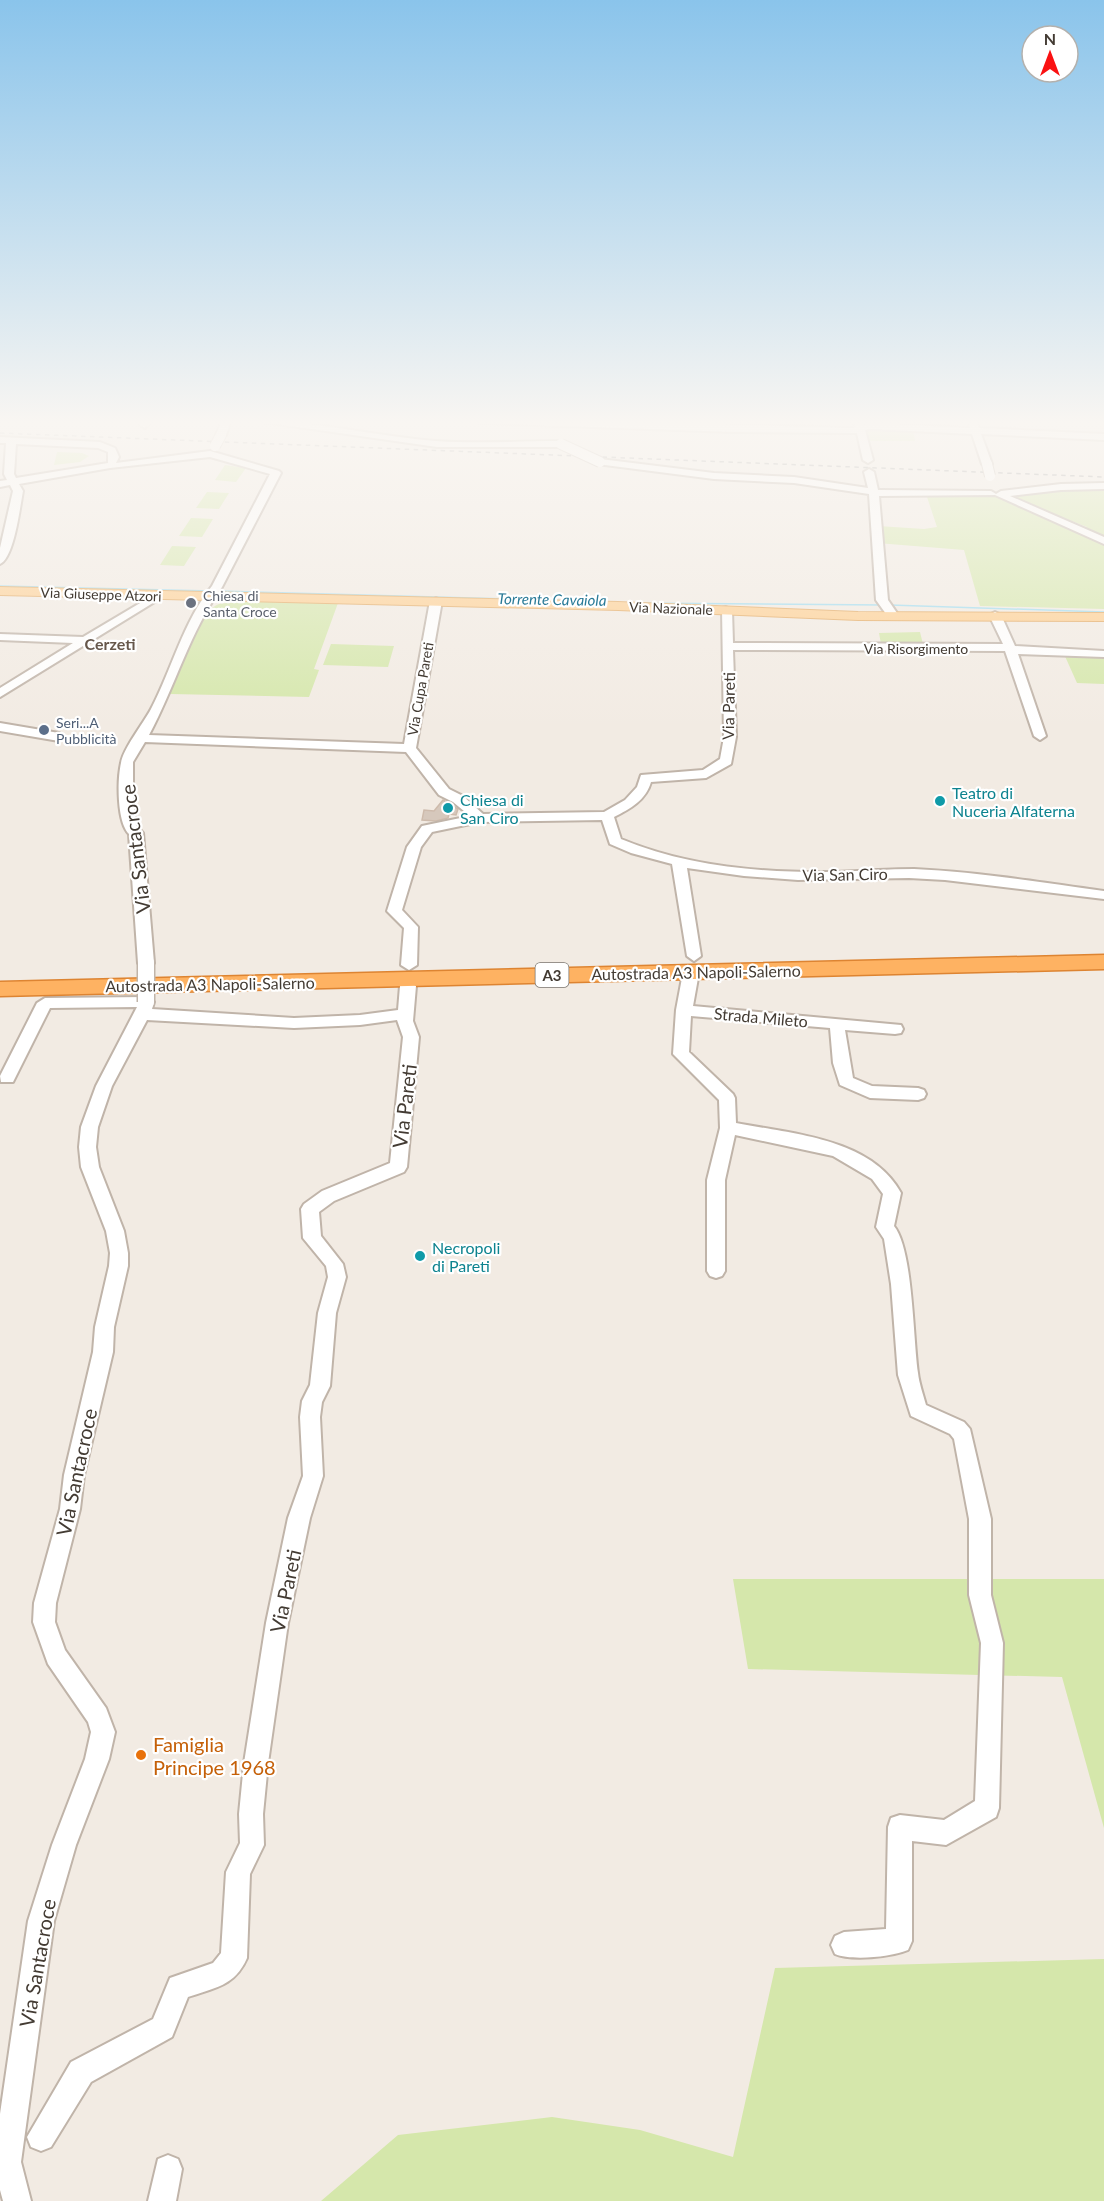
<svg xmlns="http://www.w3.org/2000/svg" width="1104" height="2201" font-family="Lato,sans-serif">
	<rect width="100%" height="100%" fill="#f2ebe3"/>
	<path fill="#d5e7ab" d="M 873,428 L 913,429 L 915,441 L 865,441 L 863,430 Z
		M 57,452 L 82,453 L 89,456 L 80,462 L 54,465 Z
		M 225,465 L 246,468 L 236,482 L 215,480 Z
		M 1104,488 L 1104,539 L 1083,530 L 1087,527 L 1015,499 L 1016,495 L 1050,490 Z
		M 207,492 L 229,493 L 219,509 L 196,508 Z
		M 997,496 L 1104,543 L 1104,609 L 980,606 L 964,550 L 877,543 L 878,526 L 924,529 L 937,527 L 927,497 Z
		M 191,518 L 213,519 L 202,537 L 179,536 Z
		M 172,546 L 196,547 L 184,566 L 160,565 Z
		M 252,601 L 338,603 L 314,669 L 319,670 L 309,697 L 170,694 C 178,675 200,609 219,604 C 229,602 241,603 252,601 Z
		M 920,632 L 923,644 L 881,644 L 879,633 Z
		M 331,644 L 394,646 L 388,667 L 323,665 Z
		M 1064,654 L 1104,655 L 1104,684 L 1077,683 Z
		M 733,1579 L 1104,1579 L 1104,1828 L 1062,1677 L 748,1669 Z
		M 1104,1959 L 1104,2201 L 321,2201 L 398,2135 L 552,2117 L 640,2130 L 733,2157 L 775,1968 Z"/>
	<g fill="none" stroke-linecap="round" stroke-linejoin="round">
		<path stroke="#9edbf0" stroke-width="1.5" d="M 0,586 L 212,591
			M 218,591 L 583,601
			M 629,603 L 883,605
			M 890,605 L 1104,612"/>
	</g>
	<path fill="#d6c8bc" stroke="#cebbac" stroke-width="1.5" d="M 443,800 L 458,809 L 456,815 L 449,814 L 448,818 L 436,821 L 422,820 L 424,810 L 434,811 Z"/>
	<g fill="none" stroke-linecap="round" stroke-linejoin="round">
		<defs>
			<path id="minor" d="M 144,420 L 153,420 L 145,428 L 140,425 Z
				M 222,420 L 231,420 L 226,435 L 221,438 L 216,435 Z
				M 249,420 C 312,420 373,436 436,441 C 477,444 520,441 561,441 L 566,444 L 561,447 L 437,447 Z
				M 475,420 L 567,420 L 853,428 L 855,427 L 854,420 L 863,420 L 864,425 L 870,423 L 970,428 L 968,420 L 976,420 L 979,428 L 1104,434 L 1104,440 L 981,434 L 992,464 L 987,467 L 982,464 L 972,434 L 870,429 L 865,430 L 873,460 L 868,463 L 863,460 L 857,433 L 733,432 L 479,423 Z
				M 0,437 L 100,442 L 115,448 L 119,457 L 116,463 L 210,451 L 279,471 L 281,473 L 222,587 C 190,631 175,687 149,735 L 404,744 L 430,601 L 436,598 L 442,601 L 416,748 L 449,789 L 463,796 L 483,814 L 604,812 L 625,800 L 637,787 L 641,775 L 703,770 L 720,759 L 724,737 L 722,608 L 726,607 L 732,610 L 733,643 L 1003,644 L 989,615 L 995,612 L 1001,615 L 1015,646 L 1104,651 L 1104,657 L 1018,654 L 1046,736 L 1040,740 L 1034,736 L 1005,651 L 733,650 L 736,737 L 731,764 L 706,778 L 651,782 C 646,800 630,809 614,817 L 621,839 C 688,867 764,873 836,872 C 862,871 888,869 914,869 C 977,872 1041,882 1104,891 L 1104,899 L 945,880 L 909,878 L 798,880 L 744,876 L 687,868 L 701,956 L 694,961 L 687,956 L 672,864 L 631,853 L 610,844 L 602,820 L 480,822 L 432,832 L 421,847 L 402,910 L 418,927 L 417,965 L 409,970 L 401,965 L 404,928 L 387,911 L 407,847 L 422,826 L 470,816 L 453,802 L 439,795 L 406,752 L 145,742 L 133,762 L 133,797 L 136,825 L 143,833 L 154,963 L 151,966 L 141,966 L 138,963 L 129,834 C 117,822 117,781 121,763 C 123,749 143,724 151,709 C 172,669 183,622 212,586 L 270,474 L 210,457 L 110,468 L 19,484 L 23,491 C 20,507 14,558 0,564 L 0,548 L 13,491 L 10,485 L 0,487 L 0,481 L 7,480 L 4,474 L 6,443 L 0,443 ZM 16,444 L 98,448 L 108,452 L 108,463 L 16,478 L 14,474 Z
				M 600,459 L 714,473 L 794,477 L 868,488 L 864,472 L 869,469 L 874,472 L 878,490 L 881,490 L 991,491 L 996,494 L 1001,491 L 1061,484 L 1104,483 L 1104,489 L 1061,490 L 1010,496 L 1104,537 L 1104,544 L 995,495 L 879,496 L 888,600 L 899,616 L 893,619 L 889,618 L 876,600 L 869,494 L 794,483 L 714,479 L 597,464 L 597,460 Z
				M 157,593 L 161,594 L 161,598 L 0,697 L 0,688 L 73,643 L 0,640 L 0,634 L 83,637 Z
				M 0,723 L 59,733 L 65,737 L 59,741 L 0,731 Z
				M 690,973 L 698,978 L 693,1006 L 901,1025 L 903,1029 L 901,1033 L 895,1034 L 845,1030 L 853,1078 L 872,1086 L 918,1088 L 924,1090 L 926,1094 L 924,1098 L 918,1100 L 870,1098 L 840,1085 L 833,1063 L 830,1028 L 691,1016 L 689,1052 L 733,1094 L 735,1098 L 736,1123 C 792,1134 871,1138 901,1193 L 894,1226 C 913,1249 913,1339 918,1373 C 919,1383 923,1394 926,1405 L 964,1422 L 970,1429 L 991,1519 L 991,1595 L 1003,1643 L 999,1808 L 996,1817 L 946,1845 L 912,1841 L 912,1941 L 908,1950 C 892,1957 851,1961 835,1954 L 831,1945 L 835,1936 L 844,1932 L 886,1929 L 888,1827 L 891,1818 L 900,1815 L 944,1820 L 975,1801 L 981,1643 L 969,1595 L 969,1519 L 954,1439 L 950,1434 L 911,1416 L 898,1375 L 891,1284 L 884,1239 L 876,1227 L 883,1194 L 872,1179 L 833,1156 L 735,1135 L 725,1180 L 725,1271 L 722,1276 L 716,1278 L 710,1276 L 707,1271 L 707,1180 L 720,1128 L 719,1100 L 673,1054 L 676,1010 L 682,978 Z
				M 408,981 L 416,986 L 413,1021 L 419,1037 L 407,1167 L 404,1172 L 334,1201 L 319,1212 L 321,1236 L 343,1264 L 346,1277 L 336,1313 L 330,1386 L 322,1402 L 320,1417 L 323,1476 L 310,1518 L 288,1623 L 268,1763 L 263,1814 L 264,1845 L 250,1874 L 247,1958 C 235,1986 214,1988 188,1997 L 172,2037 L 91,2082 L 51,2147 L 41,2151 L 31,2147 L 27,2137 L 71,2062 L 153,2019 L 170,1978 L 213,1963 L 221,1953 L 226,1872 L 240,1843 L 239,1814 L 244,1763 L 266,1623 L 288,1518 L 303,1476 L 300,1417 L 302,1401 L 310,1385 L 318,1313 L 328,1277 L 326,1266 L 303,1238 L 301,1209 L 304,1204 L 322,1191 L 390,1163 L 403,1037 L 397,1020 L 360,1025 L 294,1028 L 147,1020 L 112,1086 L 98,1127 L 96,1147 L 99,1167 L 124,1231 L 128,1253 L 128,1266 L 114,1327 L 113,1352 L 84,1475 L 80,1509 L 56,1603 L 55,1622 L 65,1650 L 106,1708 L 115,1732 L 109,1759 L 76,1845 L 54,1921 L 21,2162 L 31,2201 L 3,2201 L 0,2190 L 0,2114 L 28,1921 L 52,1845 L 85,1759 L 91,1732 L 88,1722 L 48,1664 L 33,1622 L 34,1603 L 60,1509 L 64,1475 L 93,1352 L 95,1327 L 109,1266 L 110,1253 L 106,1231 L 81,1167 L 79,1147 L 81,1127 L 96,1086 L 137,1007 L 50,1008 L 13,1082 L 1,1082 L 0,1076 L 37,1003 L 45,998 L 146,997 L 154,1002 L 152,1009 L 294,1018 L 360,1015 L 398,1010 L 400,986 Z
				M 168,2155 L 178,2159 L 182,2169 L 176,2201 L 148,2201 L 158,2159 Z"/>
			<path id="major" d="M 0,587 L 618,602 L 858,612 L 1104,613 L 1104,621 L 858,620 L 618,610 L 0,595 Z"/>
			<path id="highway" d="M 1104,955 L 1104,969 L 0,996 L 0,982 Z"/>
		</defs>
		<use href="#minor" stroke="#c0b4a9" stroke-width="4"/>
		<use href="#major" stroke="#e3a85f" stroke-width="2"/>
		<use href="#highway" stroke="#dd8432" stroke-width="3"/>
		<use href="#minor" fill="#fff" fill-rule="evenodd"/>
		<use href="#major" fill="#fece8f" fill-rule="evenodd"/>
		<use href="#highway" fill="#feb262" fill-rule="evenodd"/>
		<path stroke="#939393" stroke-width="1.5" stroke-dasharray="4.5 4.5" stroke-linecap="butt" d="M 0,433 L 1104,477"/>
		<defs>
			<path id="minor-bridge-far1" d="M 561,444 L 600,462
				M 215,446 L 221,435
				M 987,464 L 990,476"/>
			<path id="minor-bridge" d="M 146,963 L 146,1002"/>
		</defs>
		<use href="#minor-bridge-far1" stroke="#c0b4a9" stroke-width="12" stroke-linecap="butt"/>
		<use href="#minor-bridge" stroke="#c0b4a9" stroke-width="19" stroke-linecap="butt"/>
		<use href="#minor-bridge-far1" stroke="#fff" stroke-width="10"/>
		<use href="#minor-bridge" stroke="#fff" stroke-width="16"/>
	</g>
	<linearGradient id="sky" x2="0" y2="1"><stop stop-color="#8ac4eb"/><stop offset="0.58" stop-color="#f9f6f2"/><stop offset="1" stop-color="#f9f6f2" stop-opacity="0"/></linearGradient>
	<rect width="1104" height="729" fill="url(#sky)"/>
	<circle fill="#6b7280" stroke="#fff" stroke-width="2" cx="191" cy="603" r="6"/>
	<circle fill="#5c6f8a" stroke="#fff" stroke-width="2" cx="44" cy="730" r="6"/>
	<g fill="#0f9aa8" stroke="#fff" stroke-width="2">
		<circle cx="940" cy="801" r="6"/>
		<circle cx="448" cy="808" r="6"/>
		<circle cx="420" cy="1256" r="6"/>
	</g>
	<circle fill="#e8710a" stroke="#fff" stroke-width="2" cx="141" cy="1755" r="6"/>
	<g text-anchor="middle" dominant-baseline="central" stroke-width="4.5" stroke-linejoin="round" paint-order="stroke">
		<g font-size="14" fill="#433b33" stroke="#fff">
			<text transform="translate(101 594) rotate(2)">Via Giuseppe Atzori</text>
			<text transform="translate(671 608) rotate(2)">Via Nazionale</text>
			<text x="916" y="648">Via Risorgimento</text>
			<text transform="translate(420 689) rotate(-80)">Via Cupa Pareti</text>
		</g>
		<g font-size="14" fill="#5b616d" stroke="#fff" text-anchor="start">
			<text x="203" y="595">Chiesa di<tspan x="203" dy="16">Santa Croce</tspan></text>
		</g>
		<g font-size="14" fill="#4e5e75" stroke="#fff" text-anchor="start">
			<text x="56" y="722">Seri...A<tspan x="56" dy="16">Pubblicità</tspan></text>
		</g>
		<g font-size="15" font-style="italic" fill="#297a97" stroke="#fff">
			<text transform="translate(552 599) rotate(1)">Torrente Cavaiola</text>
		</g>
		<rect fill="#fff" stroke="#7b7670" stroke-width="1.5" x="535.5" y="963" width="33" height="24" rx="4.5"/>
		<g font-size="15" font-weight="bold" fill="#433b33">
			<text x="552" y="975">A3</text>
		</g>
		<g font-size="16" font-weight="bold" fill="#66574b" stroke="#fff">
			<text x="110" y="643">Cerzeti</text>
		</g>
		<g font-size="16" fill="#433b33" stroke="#fff">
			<text transform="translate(728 706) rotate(-89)">Via Pareti</text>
			<text transform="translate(845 874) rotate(-1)">Via San Ciro</text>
			<text transform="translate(696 972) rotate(-1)">Autostrada A3 Napoli-Salerno</text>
			<text transform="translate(210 984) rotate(-1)">Autostrada A3 Napoli-Salerno</text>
			<text transform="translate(761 1017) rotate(5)">Strada Mileto</text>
		</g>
		<g font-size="16" fill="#0d838f" stroke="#fff" text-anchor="start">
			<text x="952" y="792">Teatro di<tspan x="952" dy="18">Nuceria Alfaterna</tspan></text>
			<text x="460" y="799">Chiesa di<tspan x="460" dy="18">San Ciro</tspan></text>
			<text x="432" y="1247">Necropoli<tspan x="432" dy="18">di Pareti</tspan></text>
		</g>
		<g font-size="20" fill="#433b33" stroke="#fff">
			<text transform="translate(135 849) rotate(-97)">Via Santacroce</text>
			<text transform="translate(404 1106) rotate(-83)">Via Pareti</text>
			<text transform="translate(76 1472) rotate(-78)">Via Santacroce</text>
			<text transform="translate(285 1591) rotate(-78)">Via Pareti</text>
			<text transform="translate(37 1963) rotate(-80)">Via Santacroce</text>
		</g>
		<g font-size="20" fill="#c56008" stroke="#fff" text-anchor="start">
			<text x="153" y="1744">Famiglia<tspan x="153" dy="23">Principe 1968</tspan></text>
		</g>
	</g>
	<g transform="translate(1050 54)"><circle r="28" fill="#ffffff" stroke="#b4b1ad" stroke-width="1.5"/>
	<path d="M0-4.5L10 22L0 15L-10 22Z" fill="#fa1112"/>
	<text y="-9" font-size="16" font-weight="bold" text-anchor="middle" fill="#433b33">N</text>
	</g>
</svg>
